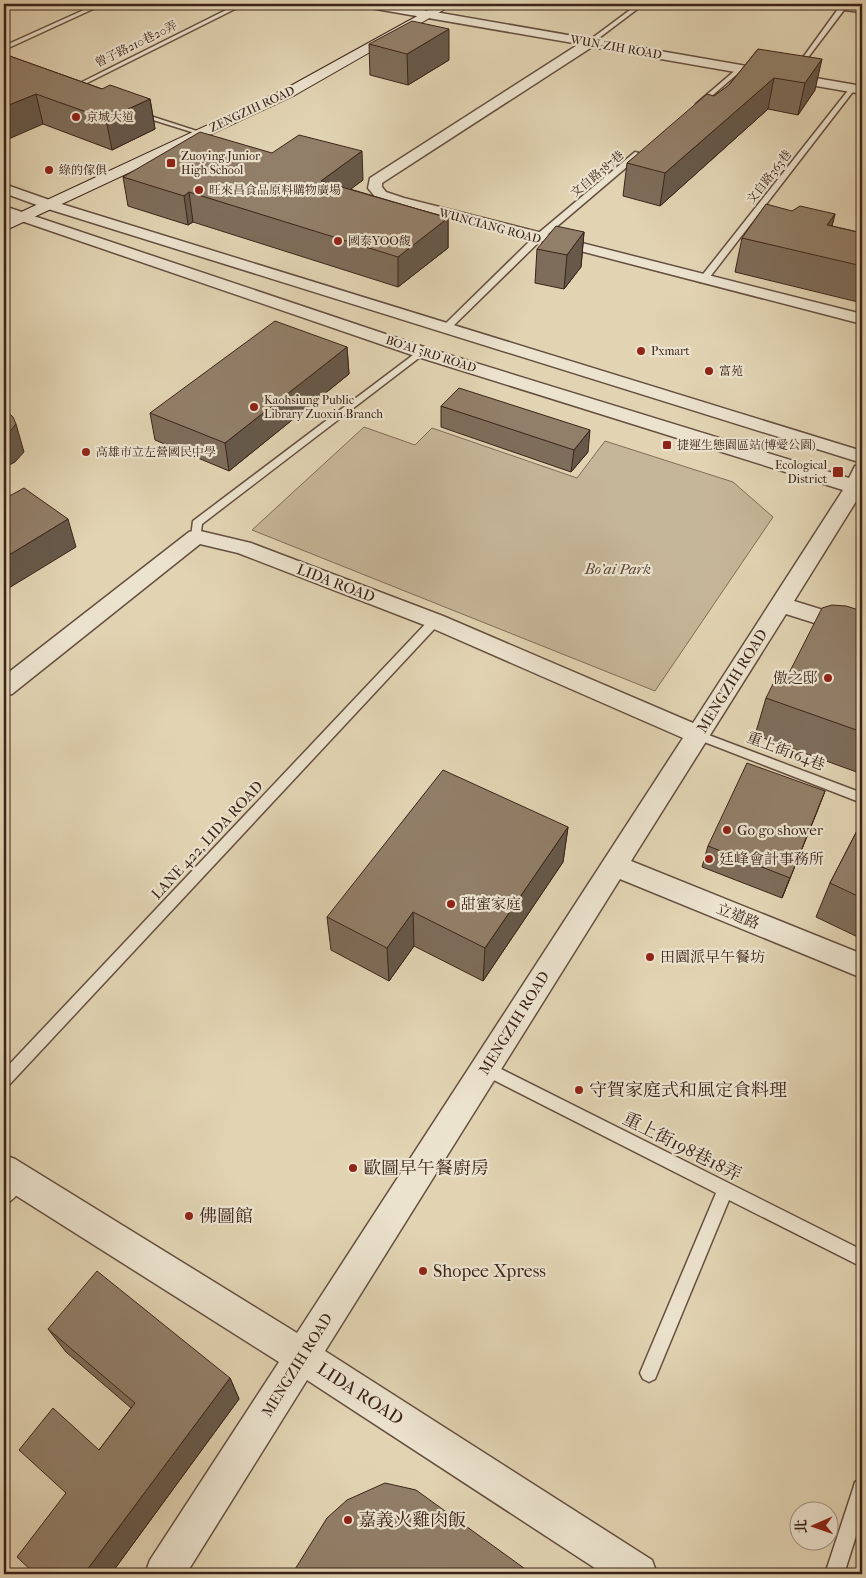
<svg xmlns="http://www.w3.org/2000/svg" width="866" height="1578" font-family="'IM FELL French Canon','Noto Serif TC',serif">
	<rect width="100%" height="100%" fill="#e2d4b3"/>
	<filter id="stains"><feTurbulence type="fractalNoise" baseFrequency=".004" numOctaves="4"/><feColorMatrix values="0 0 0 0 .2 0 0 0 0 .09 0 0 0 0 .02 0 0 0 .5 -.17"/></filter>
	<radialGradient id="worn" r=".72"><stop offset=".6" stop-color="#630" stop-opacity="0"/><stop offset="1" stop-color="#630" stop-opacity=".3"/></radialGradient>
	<path fill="#c6b699" stroke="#806c59" d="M 364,427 L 415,445 L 432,428 L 577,478 L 605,441 L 733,482 L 773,517 L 655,691 L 252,530 Z"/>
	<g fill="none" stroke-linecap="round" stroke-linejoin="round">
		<defs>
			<path id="lane" d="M 97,4 L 104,4 L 4,50 L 4,46 Z
				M 238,4 L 245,4 L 73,90 L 68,89 Z
				M 638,4 L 644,4 L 591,44 L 587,44 L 587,42 Z
				M 801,4 L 841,6 L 842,4 L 848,4 L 846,7 L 862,8 L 862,12 L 844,10 L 797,72 L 794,70 L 838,9 Z
				M 738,68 L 743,69 L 700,106 L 696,106 L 696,104 Z
				M 850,88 L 855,89 L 706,282 L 700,282 L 700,278 Z
				M 134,112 L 138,112 L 203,133 L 198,134 L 134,114 Z
				M 635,152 L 642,154 L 541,240 L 448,331 L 442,331 L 442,327 L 535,236 Z
				M 421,349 L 424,350 L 424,354 L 202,524 L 200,539 L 192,539 L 191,537 L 193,521 Z
				M 435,617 L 441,621 L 439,624 L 9,1085 L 4,1087 L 4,1070 L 431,618 Z
				M 698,731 L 862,793 L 862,803 L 694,738 L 692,735 Z
				M 485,1061 L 862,1250 L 862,1267 L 729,1200 L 655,1379 L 649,1382 L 643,1379 L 640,1373 L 716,1193 L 480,1073 L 478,1068 L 480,1063 Z
				M 19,1172 L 25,1175 L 27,1180 C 23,1189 13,1201 4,1205 L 4,1185 L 13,1175 Z
				M 862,1480 L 862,1517 L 844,1574 L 825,1574 L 853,1489 L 855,1482 Z"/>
			<path id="street" d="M 364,4 L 389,4 L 862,86 L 862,94 L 592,47 L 382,183 L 382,187 L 386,192 L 404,198 L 862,314 L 862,324 L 376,198 L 368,188 L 370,178 L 579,44 L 370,8 Z
				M 4,184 L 55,202 L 862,451 L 862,463 L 45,208 L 4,193 Z
				M 4,206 L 427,348 L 849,478 L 855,466 L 862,464 L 862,495 L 860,495 L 794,601 L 862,622 L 862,638 L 786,614 L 631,861 L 862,954 L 862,978 L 620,879 L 325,1351 L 652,1560 L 657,1574 L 604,1574 L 307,1380 L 186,1574 L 145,1574 L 150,1560 L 279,1362 L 4,1188 L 4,1155 L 15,1159 L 297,1333 L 683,738 L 427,626 L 238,553 L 200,544 L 12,694 L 4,696 L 4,676 L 189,532 L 196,530 L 251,543 L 443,616 L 693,723 L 843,490 L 415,356 L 4,215 Z"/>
			<path id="secondary" d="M 439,4 L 454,4 L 295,95 L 4,231 L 4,220 L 285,89 Z"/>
		</defs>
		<use href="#lane" stroke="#654f40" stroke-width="3"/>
		<use href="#street" stroke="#654f40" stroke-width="3"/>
		<use href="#secondary" stroke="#3b2319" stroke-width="2"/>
		<use href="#lane" fill="#ece3ce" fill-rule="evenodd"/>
		<use href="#street" fill="#ece3ce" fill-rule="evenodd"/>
		<use href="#secondary" fill="#ece3ce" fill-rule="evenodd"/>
	</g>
	<path fill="#7e6d5a" stroke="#3b2319" d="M 369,44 L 449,60 L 408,85 L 370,75 Z
		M 758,49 L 815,90 L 798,115 L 768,109 L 660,206 L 623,196 L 627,163 L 729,85 Z
		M 4,54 L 102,89 L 150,99 L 155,129 L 112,150 L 43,124 Z
		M 123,177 L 363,180 L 350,189 L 448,218 L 448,248 L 398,287 L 193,222 L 188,225 L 128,206 Z
		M 792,211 L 835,214 L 832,226 L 862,233 L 862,303 L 735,272 L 742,238 Z
		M 584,232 L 581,267 L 564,289 L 535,283 L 537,249 Z
		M 347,347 L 349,374 L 229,471 L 155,440 L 150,413 Z
		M 441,406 L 588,452 L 571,472 L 441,427 Z
		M 862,611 L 862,774 L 755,735 L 766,698 L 786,679 Z
		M 825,791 L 782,898 L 702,867 L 708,846 Z
		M 862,821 L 862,939 L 816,917 L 830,883 Z
		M 568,827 L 563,862 L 483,981 L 414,946 L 389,981 L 331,950 L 327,917 Z
		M 48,1329 L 230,1378 L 239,1399 L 111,1574 L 35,1574 L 66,1493 L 131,1408 L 66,1352 Z"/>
	<path fill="#66594a" stroke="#3b2319" d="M 449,29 L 449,60 L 408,85 L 407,54 Z
		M 822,59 L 815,90 L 798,115 L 805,83 Z
		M 774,78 L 768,109 L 660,206 L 665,173 Z
		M 36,94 L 43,124 L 4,141 L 4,107 Z
		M 150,99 L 155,129 L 112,150 L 106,119 Z
		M 362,151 L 363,180 L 323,210 L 321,181 Z
		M 189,192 L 193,222 L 188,225 L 184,196 Z
		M 835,214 L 826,248 L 827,225 Z
		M 448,218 L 448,248 L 398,287 L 398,257 Z
		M 584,232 L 581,267 L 564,289 L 567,255 Z
		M 347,347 L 349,374 L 229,471 L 225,443 Z
		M 16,424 L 24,452 L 15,462 L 4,468 L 4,436 Z
		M 590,430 L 588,452 L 571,472 L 574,450 Z
		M 68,519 L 76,547 L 4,591 L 4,558 Z
		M 825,791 L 817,812 L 782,898 L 790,878 Z
		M 568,827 L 563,862 L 483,981 L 485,948 Z
		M 413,912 L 414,946 L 389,981 L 387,948 Z
		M 230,1378 L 239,1399 L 111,1574 L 84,1574 Z"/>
	<path fill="#927f69" stroke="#3b2319" d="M 412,21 L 449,29 L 407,54 L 369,44 Z
		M 758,49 L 822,59 L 805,83 L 774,78 L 665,173 L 627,163 L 707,94 L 714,96 L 729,85 Z
		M 4,54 L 102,89 L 110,85 L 150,99 L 106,119 L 36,94 L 4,107 Z
		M 200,132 L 272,153 L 299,135 L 362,151 L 321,181 L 448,218 L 398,257 L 189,192 L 184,196 L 123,177 Z
		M 766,204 L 792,211 L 800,206 L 835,214 L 827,225 L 862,233 L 862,266 L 742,238 Z
		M 556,226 L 584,232 L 567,255 L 537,249 Z
		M 275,321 L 347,347 L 225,443 L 150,413 Z
		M 459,388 L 590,430 L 574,450 L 441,406 Z
		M 4,409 L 13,417 L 16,424 L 7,435 L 4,436 Z
		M 24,488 L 68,519 L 4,558 L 4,499 Z
		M 832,605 L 846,606 L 862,611 L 862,732 L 766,698 L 777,676 L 786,679 L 822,608 Z
		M 747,763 L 825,791 L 790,878 L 708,846 Z
		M 443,770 L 568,827 L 485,948 L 413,912 L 387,948 L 327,917 Z
		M 862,821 L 862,898 L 830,883 Z
		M 97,1271 L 230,1378 L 84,1574 L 35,1574 L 17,1557 L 66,1493 L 19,1450 L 53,1408 L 99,1450 L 135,1403 L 48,1329 Z
		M 385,1483 L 416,1490 L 528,1571 L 528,1574 L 292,1574 L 327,1518 L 347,1500 Z"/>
	<g fill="#8f2418" stroke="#ece3ce" stroke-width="2">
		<circle cx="76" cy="117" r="5"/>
		<rect x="166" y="158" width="10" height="10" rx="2.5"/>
		<circle cx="49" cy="170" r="5"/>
		<circle cx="199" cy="190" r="5"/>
		<circle cx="338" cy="241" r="5"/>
		<circle cx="641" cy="351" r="5"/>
		<circle cx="709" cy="371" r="5"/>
		<circle cx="254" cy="407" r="5"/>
		<rect x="662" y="440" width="10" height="10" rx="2.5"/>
		<circle cx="86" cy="452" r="5"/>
		<rect x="832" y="466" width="12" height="12" rx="2.5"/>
		<circle cx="828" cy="678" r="5"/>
		<circle cx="727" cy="830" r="5"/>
		<circle cx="709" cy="859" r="5"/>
		<circle cx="451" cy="904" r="5"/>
		<circle cx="650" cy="957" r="5"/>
		<circle cx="579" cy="1090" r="5"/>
		<circle cx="353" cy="1168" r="5"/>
		<circle cx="189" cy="1216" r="5"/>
		<circle cx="423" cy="1271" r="5"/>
		<circle cx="348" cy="1520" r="5"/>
	</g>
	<g text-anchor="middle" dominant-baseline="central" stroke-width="4.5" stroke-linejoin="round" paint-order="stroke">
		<g font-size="12" fill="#3b2319" stroke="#ece3ce">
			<text transform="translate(136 44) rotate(-26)">曾子路210巷20弄</text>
			<text transform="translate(616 47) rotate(10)">WUN-ZIH ROAD</text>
			<text transform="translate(252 109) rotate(-25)">ZENGZIH ROAD</text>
			<text transform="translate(597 174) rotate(-40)">文自路387巷</text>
			<text transform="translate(769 177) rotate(-52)">文自路363巷</text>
			<text transform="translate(490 226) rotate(15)">WUNCIANG ROAD</text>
			<text transform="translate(431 354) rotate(18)">BO'AI 3RD ROAD</text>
		</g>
		<g font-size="12" fill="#3b2319" stroke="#ece3ce" text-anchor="start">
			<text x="86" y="117">京城大道</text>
			<text x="181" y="156">Zuoying Junior<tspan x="181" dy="14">High School</tspan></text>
			<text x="59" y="170">綠的傢俱</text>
			<text x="209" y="190">旺來昌食品原料購物廣場</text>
			<text x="348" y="241">國泰YOO馥</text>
			<text x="651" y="351">Pxmart</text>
			<text x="719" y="371">富苑</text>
			<text x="264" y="400">Kaohsiung Public<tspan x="264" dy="14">Library Zuoxin Branch</tspan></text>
			<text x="677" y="445">捷運生態園區站(博愛公園)</text>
			<text x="96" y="452">高雄市立左營國民中學</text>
			<text x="827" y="465" text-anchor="end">Ecological<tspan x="827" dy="14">District</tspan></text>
		</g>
		<g font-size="15" font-style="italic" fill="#5e4839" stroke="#ece3ce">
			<text x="618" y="569">Bo'ai Park</text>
		</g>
		<g font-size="15" fill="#3b2319" stroke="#ece3ce">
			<text transform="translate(336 583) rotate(21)">LIDA ROAD</text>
			<text transform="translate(732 681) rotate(-58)">MENGZIH ROAD</text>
			<text transform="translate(786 751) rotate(21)">重上街164巷</text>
			<text transform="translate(207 840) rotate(-47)">LANE 422, LIDA ROAD</text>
			<text transform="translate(738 916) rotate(22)">立道路</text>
			<text transform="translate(514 1023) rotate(-58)">MENGZIH ROAD</text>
			<text transform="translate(297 1365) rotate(-58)">MENGZIH ROAD</text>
		</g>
		<g font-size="15" fill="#3b2319" stroke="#ece3ce" text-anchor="start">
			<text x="818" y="678" text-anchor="end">傲之邸</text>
			<text x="737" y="830">Go go shower</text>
			<text x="719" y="859">廷峰會計事務所</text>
			<text x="461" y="904">甜蜜家庭</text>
			<text x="660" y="957">田園派早午餐坊</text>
		</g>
		<g font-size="18" fill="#3b2319" stroke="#ece3ce" text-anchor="start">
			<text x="589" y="1090">守賀家庭式和風定食料理</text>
			<text x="363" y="1168">歐圖早午餐廚房</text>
			<text x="199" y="1216">佛圖館</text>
			<text x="433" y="1271">Shopee Xpress</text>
			<text x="358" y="1520">嘉義火雞肉飯</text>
		</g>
		<g font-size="18" fill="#3b2319" stroke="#ece3ce">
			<text transform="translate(682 1147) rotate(27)">重上街198巷18弄</text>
			<text transform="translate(360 1394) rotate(33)">LIDA ROAD</text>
		</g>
	</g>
	<rect width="866" height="1578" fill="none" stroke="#e2d4b3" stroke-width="20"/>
	<rect x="5" y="5" width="856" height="1568" fill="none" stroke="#3b2319" stroke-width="2.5"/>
	<rect x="10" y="10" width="846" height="1558" fill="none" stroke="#3b2319"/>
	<g transform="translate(814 1526) rotate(268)"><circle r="24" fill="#ece3ce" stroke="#a59686"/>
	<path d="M0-4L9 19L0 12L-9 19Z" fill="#8f2418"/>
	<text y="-8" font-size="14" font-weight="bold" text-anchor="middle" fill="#3b2319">北</text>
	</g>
	<rect width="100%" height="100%" filter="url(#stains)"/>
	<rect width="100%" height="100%" fill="url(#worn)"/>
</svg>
